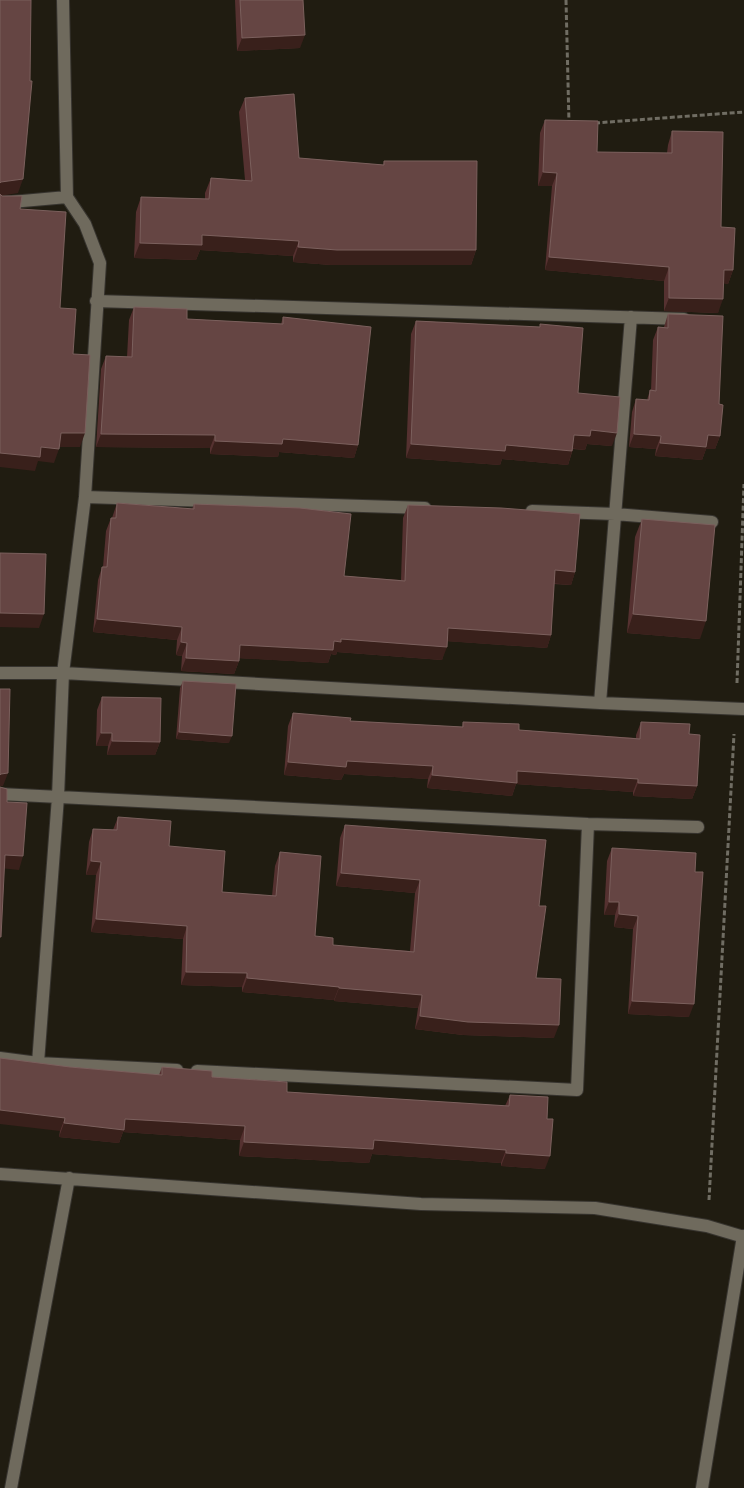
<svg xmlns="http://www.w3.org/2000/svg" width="744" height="1488" font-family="'Playfair Display',serif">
	<rect width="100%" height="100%" fill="#201c11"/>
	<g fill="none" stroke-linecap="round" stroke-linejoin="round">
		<defs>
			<path id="street" d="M 0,203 L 67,197
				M 96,301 L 684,319
				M 85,497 L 425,508
				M 532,511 L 615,514 L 712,522
				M 0,673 L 63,673 L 600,703 L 744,709
				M 600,703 L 631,317
				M 0,794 L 588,824 L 698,827
				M 0,1058 L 38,1063 L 177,1070
				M 38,1063 L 58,797 L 63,673 L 85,497 L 100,263 L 85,224 L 67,197 L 63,0
				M 197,1071 L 577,1090 L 588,824
				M 0,1174 L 421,1204 L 595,1208 L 707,1226 L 744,1237
				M 11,1488 L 69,1178
				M 702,1488 L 743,1236"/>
		</defs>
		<use href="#street" stroke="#37342f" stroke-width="14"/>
		<path stroke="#706d63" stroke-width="3" stroke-dasharray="5 2.5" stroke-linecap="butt" d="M 566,0 L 569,123
			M 595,123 L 744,112
			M 737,683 L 744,484
			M 709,1200 L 734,734"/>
		<use href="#street" stroke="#6f6a5d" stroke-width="12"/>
	</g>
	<path fill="#553130" d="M 235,0 L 303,0 L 300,48 L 237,51 Z
		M 245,98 L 299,158 L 383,165 L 384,161 L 476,250 L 471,265 L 331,265 L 293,262 L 293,256 L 200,250 L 196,260 L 134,258 L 136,212 L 141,197 L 205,199 L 205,193 L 211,178 L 245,180 L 239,112 Z
		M 545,120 L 597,152 L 667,153 L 668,145 L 672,131 L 721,227 L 733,270 L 728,284 L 724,283 L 718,313 L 664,311 L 664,281 L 545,270 L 552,186 L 538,186 L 540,133 Z
		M 134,307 L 187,319 L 281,324 L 283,317 L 358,445 L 354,458 L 279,452 L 278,457 L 210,454 L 210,448 L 96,447 L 101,369 L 106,356 L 127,357 L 129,320 Z
		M 668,314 L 719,404 L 720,436 L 715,449 L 706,449 L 702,460 L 655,456 L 656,449 L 629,447 L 632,412 L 636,399 L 647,400 L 650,390 L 651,390 L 653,340 L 658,327 L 664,327 Z
		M 416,321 L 540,327 L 540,324 L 578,393 L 612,446 L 587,444 L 585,450 L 573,449 L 568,465 L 502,459 L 500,465 L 406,458 L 411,334 Z
		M 117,503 L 192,509 L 194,504 L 344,576 L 401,580 L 403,518 L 408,505 L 575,572 L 571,585 L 554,584 L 551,635 L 547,648 L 447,641 L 442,660 L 337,652 L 336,655 L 331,654 L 328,663 L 239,658 L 239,661 L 234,674 L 181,671 L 182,656 L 176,655 L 177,640 L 93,632 L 98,580 L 102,567 L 103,567 L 106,531 L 111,518 L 112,518 Z
		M 642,519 L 700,639 L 627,633 L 635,537 Z
		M 183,681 L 229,743 L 176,739 L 180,688 Z
		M 102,697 L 160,742 L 155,755 L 107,755 L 108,746 L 96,746 L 97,710 Z
		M 293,713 L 350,721 L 462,727 L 463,722 L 519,730 L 636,738 L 636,735 L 641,722 L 689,734 L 697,786 L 692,799 L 633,796 L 633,792 L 516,784 L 512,796 L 427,788 L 428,779 L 344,774 L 341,780 L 284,775 L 288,726 Z
		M 118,817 L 169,846 L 222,892 L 272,896 L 275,866 L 280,852 L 315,936 L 333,945 L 410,951 L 415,893 L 336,886 L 340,838 L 345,825 L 539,906 L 536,978 L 554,1038 L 463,1035 L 415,1029 L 418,1008 L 334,1001 L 334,1000 L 242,992 L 242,987 L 181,985 L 183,939 L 91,932 L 96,875 L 86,875 L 89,842 L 93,829 L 113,830 Z
		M 612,848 L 689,1017 L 628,1014 L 633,929 L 614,927 L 615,915 L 604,915 L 607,861 Z
		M 70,1067 L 159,1075 L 162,1067 L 287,1092 L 505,1106 L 510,1095 L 545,1169 L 501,1166 L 501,1163 L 372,1154 L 369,1163 L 239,1156 L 240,1140 L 123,1132 L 119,1143 L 59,1137 Z"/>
	<path fill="#39201b" d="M 305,35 L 300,48 L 237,51 L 242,38 Z
		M 543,172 L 557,173 L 552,186 L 538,186 Z
		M 23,179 L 18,193 L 0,196 L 0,183 L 1,182 Z
		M 202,235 L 299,241 L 293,256 L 200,250 L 196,260 L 134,258 L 140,243 Z
		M 298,247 L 476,250 L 471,265 L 331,265 L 293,262 Z
		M 549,257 L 669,267 L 664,281 L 545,270 Z
		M 724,270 L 733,270 L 728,284 L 720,283 Z
		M 669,298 L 723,299 L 718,313 L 664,311 Z
		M 591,430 L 617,433 L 612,446 L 587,444 L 585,450 L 569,448 L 574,435 Z
		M 61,433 L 85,433 L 80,447 L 56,447 Z
		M 101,434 L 215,435 L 210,448 L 96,447 Z
		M 634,434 L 661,436 L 656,449 L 629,447 Z
		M 708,435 L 720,436 L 715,449 L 706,449 L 702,460 L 655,456 L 660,443 Z
		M 283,439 L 358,445 L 354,458 L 279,452 L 278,457 L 210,454 L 215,441 Z
		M 411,444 L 506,445 L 572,451 L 568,465 L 502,459 L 500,465 L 406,458 Z
		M 41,447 L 59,449 L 54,463 L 38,461 L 35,471 L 0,467 L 0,453 Z
		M 555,570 L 575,572 L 571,585 L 550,583 Z
		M 0,613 L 44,614 L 39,628 L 0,627 Z
		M 633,614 L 706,621 L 700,639 L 627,633 Z
		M 97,619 L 182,627 L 177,640 L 93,632 Z
		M 448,628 L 551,635 L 547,648 L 444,641 Z
		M 341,639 L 447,647 L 442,660 L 337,652 L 336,655 L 331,654 L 328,663 L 235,658 L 240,645 L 334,641 Z
		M 181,642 L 187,643 L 182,656 L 176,655 Z
		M 186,658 L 239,661 L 234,674 L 181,671 Z
		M 179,732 L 232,736 L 229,743 L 176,739 Z
		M 101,733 L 112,733 L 108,746 L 96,746 Z
		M 112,741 L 160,742 L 155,755 L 107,755 Z
		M 347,761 L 433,766 L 428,779 L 344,774 L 341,780 L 284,775 L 288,762 Z
		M 517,771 L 638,779 L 633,792 L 516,784 L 512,796 L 427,788 L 432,775 Z
		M 8,773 L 3,786 L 0,786 L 0,775 L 1,774 Z
		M 638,783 L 697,786 L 692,799 L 633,796 Z
		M 5,855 L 23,856 L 19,870 L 0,868 Z
		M 91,861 L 101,862 L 96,875 L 86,875 Z
		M 341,873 L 420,880 L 415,893 L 336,886 Z
		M 609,902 L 619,902 L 615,915 L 604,915 Z
		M 619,914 L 638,916 L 633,929 L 614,927 Z
		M 96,919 L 187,926 L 183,939 L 91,932 Z
		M 186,972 L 247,973 L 242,987 L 181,985 Z
		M 247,978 L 339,987 L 334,1000 L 242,992 Z
		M 339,988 L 422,995 L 418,1008 L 334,1001 Z
		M 632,1001 L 694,1004 L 689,1017 L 628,1014 Z
		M 420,1016 L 559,1025 L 554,1038 L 463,1035 L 415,1029 Z
		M 0,1110 L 65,1118 L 60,1131 L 0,1124 Z
		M 125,1119 L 245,1126 L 240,1140 L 123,1132 L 119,1143 L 59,1137 L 64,1123 Z
		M 374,1140 L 506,1150 L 501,1163 L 372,1154 L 369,1163 L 239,1156 L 244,1142 Z
		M 506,1153 L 550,1156 L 545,1169 L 501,1166 Z"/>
	<path fill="#654543" stroke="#7b605d" d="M 0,0 L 31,0 L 30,81 L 32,81 L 23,179 L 1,182 L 0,183 Z
		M 240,0 L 303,0 L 305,35 L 242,38 Z
		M 294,94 L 299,158 L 384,165 L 384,161 L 477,161 L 476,250 L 337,250 L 298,247 L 299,241 L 202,235 L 202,245 L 140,243 L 141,197 L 209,199 L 211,178 L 252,181 L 245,98 Z
		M 545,120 L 598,121 L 597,152 L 672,153 L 672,131 L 723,132 L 721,227 L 735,228 L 733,270 L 724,270 L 723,299 L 669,298 L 669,267 L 549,257 L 557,173 L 543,172 Z
		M 0,194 L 2,196 L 22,196 L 20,209 L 66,212 L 60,308 L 76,309 L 73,354 L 90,355 L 85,433 L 61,433 L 59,449 L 41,447 L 40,457 L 0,453 Z
		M 134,307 L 187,309 L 187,319 L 283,324 L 283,317 L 371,327 L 358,445 L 283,439 L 282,444 L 215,441 L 215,435 L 101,434 L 106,356 L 132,357 Z
		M 668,314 L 723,316 L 719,404 L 723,405 L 720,436 L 708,435 L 706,447 L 660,443 L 661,436 L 634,434 L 636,399 L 649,400 L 650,390 L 656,391 L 658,327 L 668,328 Z
		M 416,321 L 540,327 L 540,324 L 583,328 L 578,393 L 620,397 L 617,433 L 591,430 L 590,436 L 574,435 L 572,451 L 506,445 L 505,451 L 411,444 Z
		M 117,503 L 194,509 L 194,504 L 300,508 L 351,514 L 344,576 L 405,581 L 408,505 L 501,508 L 580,514 L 575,572 L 555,570 L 551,635 L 448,628 L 447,647 L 341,639 L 341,642 L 334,641 L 333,650 L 240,645 L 239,661 L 186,658 L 187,643 L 181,642 L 182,627 L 97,619 L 102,567 L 107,567 L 111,518 L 116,518 Z
		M 642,519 L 715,525 L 706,621 L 633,614 Z
		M 0,553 L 46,554 L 44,614 L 0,613 Z
		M 183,681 L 236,684 L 232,736 L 179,732 Z
		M 0,689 L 10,689 L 8,773 L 1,774 L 0,775 Z
		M 102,697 L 161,698 L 160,742 L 112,741 L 112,733 L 101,733 Z
		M 293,713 L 351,718 L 350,721 L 463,727 L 463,722 L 519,724 L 519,730 L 640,739 L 641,722 L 690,724 L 689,734 L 700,735 L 697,786 L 638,783 L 638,779 L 517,771 L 517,783 L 432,775 L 433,766 L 347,761 L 346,767 L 288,762 Z
		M 0,787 L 7,789 L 7,802 L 27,803 L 23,856 L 5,855 L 1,937 L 0,937 Z
		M 118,817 L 171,821 L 169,846 L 225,851 L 222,892 L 276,896 L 280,852 L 321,856 L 315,936 L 333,938 L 333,945 L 414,952 L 420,880 L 341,873 L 345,825 L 546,840 L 539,906 L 546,906 L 536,978 L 561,979 L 559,1025 L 468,1022 L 420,1016 L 422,995 L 339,988 L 339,987 L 247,978 L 247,973 L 186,972 L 187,926 L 96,919 L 101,862 L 91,861 L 93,829 L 117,830 Z
		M 612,848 L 696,853 L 695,872 L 703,872 L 694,1004 L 632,1001 L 638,916 L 619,914 L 619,902 L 609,902 Z
		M 0,1058 L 70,1067 L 162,1075 L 162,1067 L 212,1071 L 212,1077 L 287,1082 L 287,1092 L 509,1106 L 510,1095 L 548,1097 L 547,1119 L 553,1119 L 550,1156 L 506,1153 L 506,1150 L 374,1140 L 373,1149 L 244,1142 L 245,1126 L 125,1119 L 124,1130 L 64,1123 L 65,1118 L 0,1110 Z"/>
</svg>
